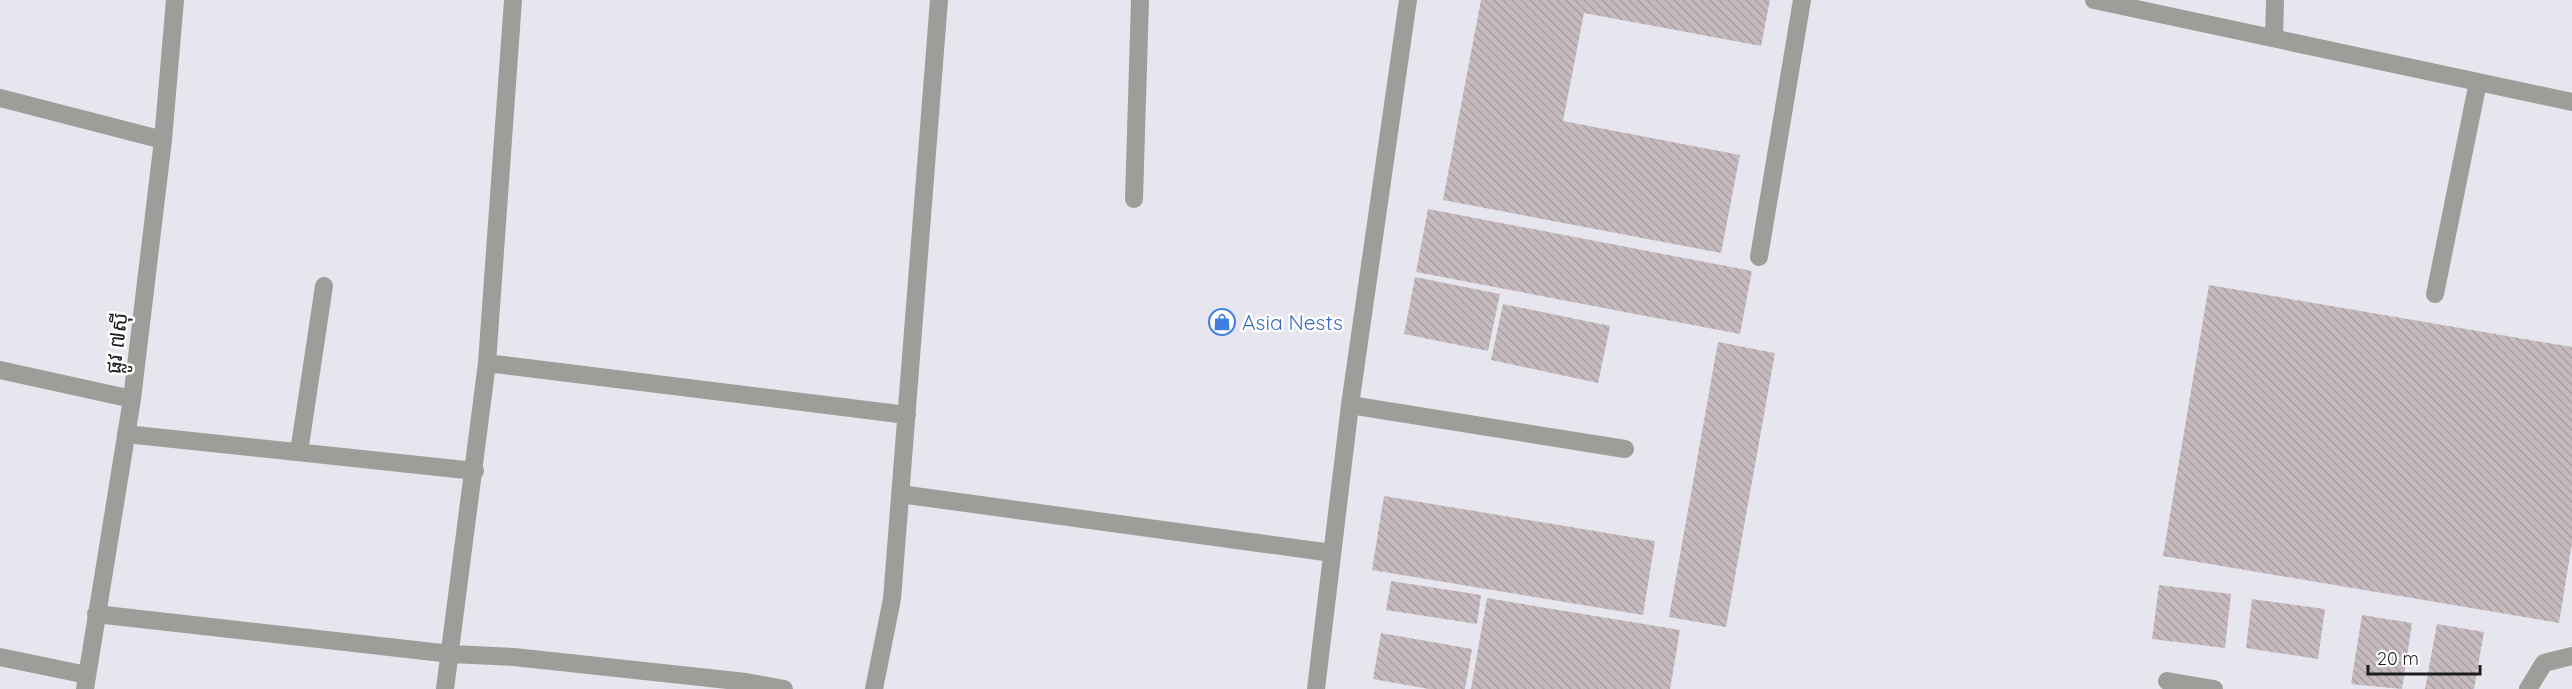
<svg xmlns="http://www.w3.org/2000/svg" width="2572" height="689" font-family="Quicksand,'Noto Sans Khmer',sans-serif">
	<defs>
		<pattern id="building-back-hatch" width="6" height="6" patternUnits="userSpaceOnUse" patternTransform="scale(1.5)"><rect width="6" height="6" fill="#c5babe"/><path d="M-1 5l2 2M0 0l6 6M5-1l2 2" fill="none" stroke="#a99fa3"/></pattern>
	</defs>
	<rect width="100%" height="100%" fill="#e7e6ef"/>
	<path fill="url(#building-back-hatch)" d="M 1481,0 L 1770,0 L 1761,46 L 1584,13 L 1563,121 L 1740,155 L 1721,253 L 1443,200 Z
		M 1428,209 L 1752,271 L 1740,334 L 1416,272 Z
		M 1415,277 L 1500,294 L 1488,351 L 1404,334 Z
		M 2209,285 L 2572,347 L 2572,543 L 2559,623 L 2163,556 Z
		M 1503,304 L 1610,326 L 1598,383 L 1491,360 Z
		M 1718,342 L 1775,353 L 1726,627 L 1669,617 Z
		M 1384,496 L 1655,541 L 1643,615 L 1372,570 Z
		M 1391,581 L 1481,595 L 1477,624 L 1386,610 Z
		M 2159,585 L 2231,594 L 2225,648 L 2152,639 Z
		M 1487,598 L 1680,630 L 1670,689 L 1471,689 Z
		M 2252,599 L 2325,609 L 2318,659 L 2246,648 Z
		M 2362,615 L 2412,623 L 2402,689 L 2351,684 Z
		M 2437,624 L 2484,632 L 2474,689 L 2425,689 Z
		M 1381,633 L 1472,649 L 1465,689 L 1429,689 L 1373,679 Z"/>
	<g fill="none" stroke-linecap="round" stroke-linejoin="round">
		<path stroke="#9f9d99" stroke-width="18" d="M 2094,0 L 2572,102
			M 2274,38 L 2275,0
			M 0,98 L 163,140
			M 1134,199 L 1140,0
			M 1759,257 L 1802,0
			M 2435,294 L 2478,82
			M 487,363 L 907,415
			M 0,370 L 132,399
			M 1350,405 L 1625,449
			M 126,434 L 475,471
			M 299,452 L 324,286
			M 900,494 L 1332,553
			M 96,614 L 451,654 L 514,657 L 746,682 L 784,689
			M 0,657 L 87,675
			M 2167,681 L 2214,689
			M 85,689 L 132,399 L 163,140 L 175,0
			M 445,689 L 487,363 L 513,0
			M 874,689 L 892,599 L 939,0
			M 1316,689 L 1350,405 L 1408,0
			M 2528,689 L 2544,663 L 2572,656"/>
	</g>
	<defs>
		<symbol id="shop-ring" viewBox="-11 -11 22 22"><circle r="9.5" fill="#fff" stroke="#3f7fe0" stroke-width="1.5"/><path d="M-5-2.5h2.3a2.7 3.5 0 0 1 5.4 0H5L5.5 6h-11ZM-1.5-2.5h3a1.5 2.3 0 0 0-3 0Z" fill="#3f7fe0"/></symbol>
	</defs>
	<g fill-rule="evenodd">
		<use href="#shop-ring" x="1207" y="307" width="30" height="30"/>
	</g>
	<g text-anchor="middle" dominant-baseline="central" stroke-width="5" stroke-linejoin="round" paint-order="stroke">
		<g font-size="21" fill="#366cbe" stroke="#fff" text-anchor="start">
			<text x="1242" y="322">Asia Nests</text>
		</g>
		<g font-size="21" fill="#1d1d20" stroke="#fff">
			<text transform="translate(116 343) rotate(-83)">ផ្លូវ ៧ស៊ី</text>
		</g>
	</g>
	<path d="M2368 665v9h112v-9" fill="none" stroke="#1d1d20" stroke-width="3"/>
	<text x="2377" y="665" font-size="18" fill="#1d1d20" stroke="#ffffff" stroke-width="4.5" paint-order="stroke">20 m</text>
</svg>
